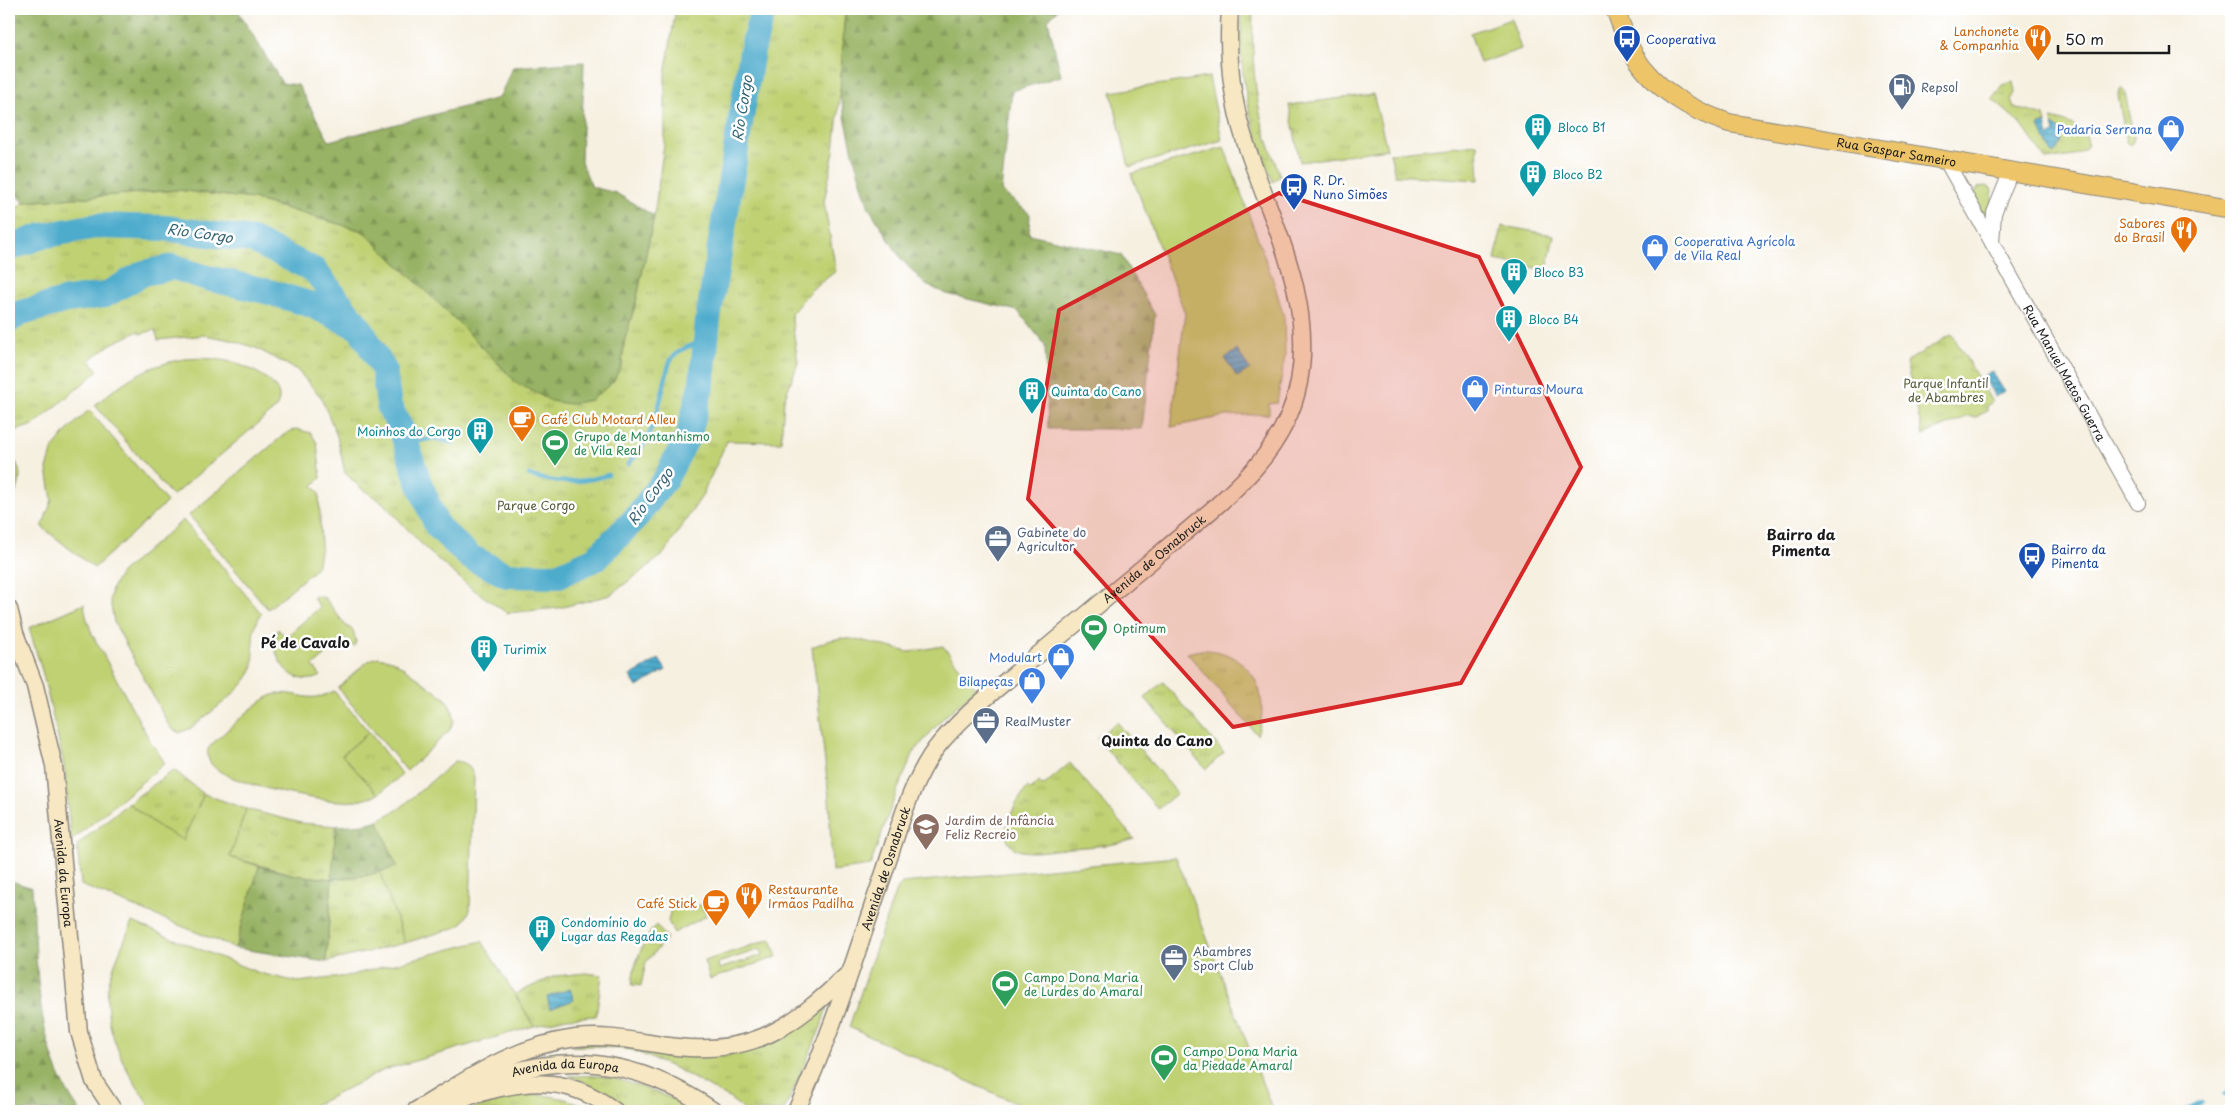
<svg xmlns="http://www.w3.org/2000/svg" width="2240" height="1120" font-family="'Playpen Sans',sans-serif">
	<defs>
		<pattern id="grass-tufts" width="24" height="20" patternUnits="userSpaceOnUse" patternTransform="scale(1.25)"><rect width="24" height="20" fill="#c0d173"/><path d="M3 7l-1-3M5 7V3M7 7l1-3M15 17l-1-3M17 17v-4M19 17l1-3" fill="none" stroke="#a4b363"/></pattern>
		<pattern id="forest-firs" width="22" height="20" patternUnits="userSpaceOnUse" patternTransform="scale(1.25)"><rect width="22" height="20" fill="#98b365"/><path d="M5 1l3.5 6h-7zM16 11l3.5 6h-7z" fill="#829957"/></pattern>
		<pattern id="water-rules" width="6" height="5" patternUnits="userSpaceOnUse" patternTransform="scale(1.25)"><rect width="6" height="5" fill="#4dabcc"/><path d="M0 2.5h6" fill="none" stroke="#3f8aa5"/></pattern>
	</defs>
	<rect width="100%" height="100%" fill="#fff"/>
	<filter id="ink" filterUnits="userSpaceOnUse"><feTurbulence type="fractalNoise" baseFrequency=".02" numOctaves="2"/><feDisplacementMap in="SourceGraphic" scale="10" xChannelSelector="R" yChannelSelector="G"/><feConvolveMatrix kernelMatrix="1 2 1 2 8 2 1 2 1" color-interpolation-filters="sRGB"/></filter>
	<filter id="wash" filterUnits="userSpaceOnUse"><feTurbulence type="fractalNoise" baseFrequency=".0096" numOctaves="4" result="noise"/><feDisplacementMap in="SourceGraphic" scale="20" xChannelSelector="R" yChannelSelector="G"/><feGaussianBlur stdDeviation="1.12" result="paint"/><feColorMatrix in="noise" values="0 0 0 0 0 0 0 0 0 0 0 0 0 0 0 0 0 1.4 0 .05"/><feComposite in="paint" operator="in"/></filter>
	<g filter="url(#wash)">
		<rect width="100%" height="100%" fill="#f6f0e1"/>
		<path fill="url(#grass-tufts)" stroke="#6e7648" d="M 676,9 L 845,9 L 840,94 L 834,151 L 824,202 L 836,271 L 811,290 L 791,314 L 798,363 L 784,400 L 781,442 L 727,441 L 702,496 L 662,556 L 610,595 L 559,608 L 507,613 L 470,587 L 427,550 L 382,502 L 362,489 L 345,473 L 337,436 L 321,397 L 297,370 L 256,348 L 231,340 L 205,335 L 158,340 L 155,330 L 140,334 L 139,331 L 111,344 L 90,360 L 98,371 L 34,425 L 17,430 L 9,428 L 9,213 L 24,202 L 178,190 L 253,199 L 363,231 L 460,324 L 517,383 L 622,364 L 624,342 L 636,302 L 654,216 L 665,137 L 665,75 Z
			M 1242,9 L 1253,9 C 1252,44 1253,79 1260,113 C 1264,134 1273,155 1280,176 L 1273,182 C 1249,121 1237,76 1242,9 Z
			M 2013,82 L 2015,93 L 2011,100 L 2014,107 L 2044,116 L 2046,123 L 2039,125 L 2053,154 L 2062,142 C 2062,131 2054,128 2051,118 C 2065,121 2092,128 2087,147 L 2073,156 L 2046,160 L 2021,124 L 1992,99 L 2003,85 Z
			M 2121,88 L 2125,92 L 2133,136 L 2133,142 L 2130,145 L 2126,142 L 2118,94 Z
			M 1373,94 L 1387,149 L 1300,162 L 1289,105 Z
			M 1477,144 L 1479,180 L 1395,175 L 1390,153 Z
			M 1502,226 L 1554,235 L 1547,270 L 1495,260 Z
			M 1952,334 L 1992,402 L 1987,406 L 1987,411 L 1974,418 L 1969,416 L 1923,435 L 1906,362 Z
			M 1201,650 C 1249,649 1273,692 1257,735 L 1187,653 Z
			M 1163,682 L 1224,753 L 1206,769 L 1145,698 Z
			M 1117,722 L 1177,793 L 1158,809 L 1097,738 Z
			M 369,732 L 402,775 L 378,794 L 342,755 Z
			M 1070,763 L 1134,839 C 1115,846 1093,846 1072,848 C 1057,849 1037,854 1022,851 C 989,844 1017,800 1028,787 L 1031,790 L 1039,782 L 1043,786 Z
			M 174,770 L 204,794 L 183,841 L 159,827 L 128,803 Z
			M 246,809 L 301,823 L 336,826 L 332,879 L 365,876 L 380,872 L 405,943 L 326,962 L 332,879 L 295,875 L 230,857 Z
			M 656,925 L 667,938 L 646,962 L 641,986 L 632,985 C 633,965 643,940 656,925 Z
			M 586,973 L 602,975 L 596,1016 L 567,1018 L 534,1026 L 515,994 L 555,976 Z
			M 828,1003 L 821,1027 L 784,1111 L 746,1111 L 729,1098 L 675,1068 L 632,1050 L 597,1046 L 572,1046 L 588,1042 L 726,1053 C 768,1048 799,1033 828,1003 Z
			M 569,1076 C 578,1076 587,1075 596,1076 C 628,1078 670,1098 699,1111 L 629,1111 C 611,1094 592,1085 569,1076 Z
			M 528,1094 C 552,1095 573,1099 595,1111 L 466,1111 L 512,1096 Z"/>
		<path fill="url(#forest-firs)" stroke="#5a6840" d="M 9,9 L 237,9 L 282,83 L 298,85 L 329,141 L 499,98 L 513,67 L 584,62 L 581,162 L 592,187 L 616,193 L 654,216 L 636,302 L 624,342 L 622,364 L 613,382 L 591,400 L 569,404 L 551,401 L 517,383 L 460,324 L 363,231 L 253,199 L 178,190 L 24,202 L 9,188 Z
			M 845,9 L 1058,9 L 1048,20 L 1061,76 L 1012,91 L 1001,191 L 1030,214 L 1029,234 L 1121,255 L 1155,315 L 1142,429 L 1048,429 L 1045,345 L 1018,311 L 947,294 L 926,285 L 902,260 L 869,208 L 855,161 L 840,94 Z
			M 378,820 L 397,867 L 365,876 L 332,879 L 326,962 L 235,948 L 259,866 L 295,875 L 332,879 L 336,826 L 365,824 Z
			M 9,880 L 32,888 C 38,963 33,1048 80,1111 L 9,1111 Z"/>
		<path fill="#c0d173" stroke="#6e7648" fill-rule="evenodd" d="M 1511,19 L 1521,49 L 1480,63 L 1470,33 Z
			M 1209,77 L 1222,140 L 1129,167 L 1111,92 Z
			M 1224,147 L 1274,283 L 1284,317 L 1285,356 L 1277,403 L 1269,404 L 1269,414 L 1226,416 L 1171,427 L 1185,313 L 1131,174 Z
			M 1985,186 L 1991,188 C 1994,197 1992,211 1984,216 L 1982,215 L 1975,192 L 1979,187 Z
			M 184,359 C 198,358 213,358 227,361 C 245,365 295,385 274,410 L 172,496 L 95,405 C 125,380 145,366 184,359 Z
			M 89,410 L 167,502 L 94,568 L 42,527 L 52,500 L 47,469 L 53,448 L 67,431 Z
			M 296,429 L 311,433 L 317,443 L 321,478 L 313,485 L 319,493 L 321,546 L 318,563 L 312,572 L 268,609 L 189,515 L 285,434 Z
			M 9,454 C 24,467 23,487 9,501 Z
			M 183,520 L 262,614 L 258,618 L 259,619 C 248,635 257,651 252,669 C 246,689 207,714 191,728 L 180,733 L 173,730 L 168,724 L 114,622 L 110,600 L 112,588 L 121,573 Z
			M 316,596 L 325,598 L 346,626 L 353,630 L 356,642 L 354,647 L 345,638 L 313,666 L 321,676 C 292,691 266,654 278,629 L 286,637 L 320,607 L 313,598 Z
			M 84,604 L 86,616 L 92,634 L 150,741 L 165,763 L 71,841 L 64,765 L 43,674 L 29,628 Z
			M 842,638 L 860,640 L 909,652 L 943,646 L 977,689 L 943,718 L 914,752 L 897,791 L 870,866 L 832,871 L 829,798 L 812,647 L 827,641 Z
			M 378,657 L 392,660 L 407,670 L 446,699 L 453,712 L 454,721 L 449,731 L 407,771 L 338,688 L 368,661 Z
			M 334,691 L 369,732 L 342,755 L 378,794 L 374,796 C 363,801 352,802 340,801 C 315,801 231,784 214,767 C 208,762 207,756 208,749 L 213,743 C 226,732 261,696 277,694 C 300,691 308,705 334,691 Z
			M 455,761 C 467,762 470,766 474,777 L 470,910 L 464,921 L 457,927 L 405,943 L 380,872 L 397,867 L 378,820 L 399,809 Z
			M 204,794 L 246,809 L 230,857 L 259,866 L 235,948 L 81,885 L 77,845 L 128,803 L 159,827 L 183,840 Z
			M 1176,857 L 1273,1111 L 1033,1111 L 849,1027 L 896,890 L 902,883 Z
			M 702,905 L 706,916 L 674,933 L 668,921 L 671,909 Z
			M 132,922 L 259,973 L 298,982 L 348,976 L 482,941 L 534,1026 L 384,1070 L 303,1111 L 154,1111 C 129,1078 102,1031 108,987 C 111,969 125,940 132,922 Z
			M 771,939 L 777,957 L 710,979 L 704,961 ZM 761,949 L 763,955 L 719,969 L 718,963 Z"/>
		<path fill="url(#water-rules)" stroke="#346474" d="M 2046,123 L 2049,137 L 2055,133 L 2053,125 C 2066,132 2064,146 2053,154 L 2039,126 Z
			M 1237,350 L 1250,369 L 1237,377 L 1225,358 Z
			M 1992,371 L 2004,391 L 1995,397 L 1983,376 Z
			M 659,659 L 666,670 L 637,687 L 630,676 Z
			M 570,989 L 574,1000 L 550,1009 L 547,997 Z"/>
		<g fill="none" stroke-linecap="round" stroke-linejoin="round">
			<path stroke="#4dabcc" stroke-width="4.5" d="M 406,444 L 434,438 L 454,443
				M 628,464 C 657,438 660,396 670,361 C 679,348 691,345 705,342
				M 529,475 C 557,485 580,483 608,475
				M 2225,1094 L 2231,1091
				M 2185,1111 L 2202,1103"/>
			<path stroke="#4dabcc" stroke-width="26" d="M 9,248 L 42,236 L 96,226 L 165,228 L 252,240 L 314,270 L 360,328 L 384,370 L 389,406 L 402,431 L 418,480 L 437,526 L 470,557 L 507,575 L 557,576 L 595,559 L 635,519 L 666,478 L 689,434 L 702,382 L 708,320 L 752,51 L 763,9
				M 9,320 L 21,313 L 67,300 L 105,295 L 144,273 L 173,267 L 207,278 L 266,291 L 312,305 L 353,325"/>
		</g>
	</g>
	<g filter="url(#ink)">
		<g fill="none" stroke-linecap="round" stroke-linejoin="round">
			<defs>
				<g id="tertiary">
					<path id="s1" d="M 1945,159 L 2138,503"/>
					<path d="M 1992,243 L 1994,213 L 2011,171"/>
				</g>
				<g id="secondary">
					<path id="s2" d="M 9,609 L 15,633 L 35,686 L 54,766 L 79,1032 L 94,1081 L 114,1111"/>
					<path id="s3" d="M 474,1085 C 562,1049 635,1057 714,1111"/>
					<path d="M 432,1107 C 500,1089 552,1062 615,1111"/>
					<path d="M 415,1111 C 468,1079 513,1046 576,1038 C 611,1034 642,1043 677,1047 C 755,1055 793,1026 847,975"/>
					<path id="s4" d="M 796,1111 C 832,1035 856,953 884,873 C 898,831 912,776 941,742 C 968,711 1001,685 1033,659 C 1076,623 1120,587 1163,551 C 1218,504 1285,458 1299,382 C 1315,295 1269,218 1244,138 C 1231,96 1227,52 1230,9"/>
				</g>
				<g id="primary">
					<path id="s5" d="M 1615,9 C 1621,24 1626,40 1634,55 C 1654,89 1692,111 1729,123 L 2231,209"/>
				</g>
			</defs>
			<use href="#tertiary" stroke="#89867e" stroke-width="16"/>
			<use href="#secondary" stroke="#89867e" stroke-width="19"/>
			<use href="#primary" stroke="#89867e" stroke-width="20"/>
			<use href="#tertiary" stroke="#fff" stroke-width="14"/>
			<use href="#secondary" stroke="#f8e7c3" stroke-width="16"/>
			<use href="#primary" stroke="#eec469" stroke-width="18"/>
		</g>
	</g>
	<path fill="#d62828" fill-opacity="0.2" stroke="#d62828" stroke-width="4" stroke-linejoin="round" d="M 1279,193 L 1479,257 L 1581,467 L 1461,683 L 1233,727 L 1028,499 L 1059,310 Z"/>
	<defs>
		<symbol id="restaurant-pin" viewBox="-11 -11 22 30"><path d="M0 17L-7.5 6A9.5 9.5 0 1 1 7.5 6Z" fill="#e8710a" stroke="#fff"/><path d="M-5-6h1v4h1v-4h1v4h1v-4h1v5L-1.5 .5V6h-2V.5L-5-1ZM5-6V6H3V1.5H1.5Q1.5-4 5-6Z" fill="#fff"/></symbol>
		<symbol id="bus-pin" viewBox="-11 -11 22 30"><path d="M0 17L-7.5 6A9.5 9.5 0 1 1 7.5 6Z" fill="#1a4fb4" stroke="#fff"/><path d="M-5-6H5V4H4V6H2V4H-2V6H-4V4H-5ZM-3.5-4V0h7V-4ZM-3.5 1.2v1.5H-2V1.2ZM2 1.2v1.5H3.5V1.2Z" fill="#fff"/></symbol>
		<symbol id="fuel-pin" viewBox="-11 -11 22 30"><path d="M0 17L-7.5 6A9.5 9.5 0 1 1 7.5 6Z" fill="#5c6f8a" stroke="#fff"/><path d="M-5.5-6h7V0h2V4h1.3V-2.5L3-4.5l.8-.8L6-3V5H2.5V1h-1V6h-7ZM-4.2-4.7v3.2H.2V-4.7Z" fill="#fff"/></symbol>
		<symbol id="building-pin" viewBox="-11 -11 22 30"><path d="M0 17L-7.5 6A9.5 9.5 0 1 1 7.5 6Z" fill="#0f9aa8" stroke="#fff"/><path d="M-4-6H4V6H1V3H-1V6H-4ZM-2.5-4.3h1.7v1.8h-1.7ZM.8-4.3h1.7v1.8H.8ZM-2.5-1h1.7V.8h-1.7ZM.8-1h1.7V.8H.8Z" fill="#fff"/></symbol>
		<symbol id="shop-pin" viewBox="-11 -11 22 30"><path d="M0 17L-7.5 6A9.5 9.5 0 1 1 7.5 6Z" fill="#3f7fe0" stroke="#fff"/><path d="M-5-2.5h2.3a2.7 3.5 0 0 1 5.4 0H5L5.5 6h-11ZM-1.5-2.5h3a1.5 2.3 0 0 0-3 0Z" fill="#fff"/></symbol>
		<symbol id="cafe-pin" viewBox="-11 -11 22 30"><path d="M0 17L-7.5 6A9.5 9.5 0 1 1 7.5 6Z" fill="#e8710a" stroke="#fff"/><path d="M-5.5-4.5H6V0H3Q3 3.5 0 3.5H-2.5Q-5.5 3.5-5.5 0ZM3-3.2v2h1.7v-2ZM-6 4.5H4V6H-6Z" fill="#fff"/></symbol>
		<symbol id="stadium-pin" viewBox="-11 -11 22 30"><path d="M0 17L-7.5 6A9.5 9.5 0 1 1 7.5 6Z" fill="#2e9e5b" stroke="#fff"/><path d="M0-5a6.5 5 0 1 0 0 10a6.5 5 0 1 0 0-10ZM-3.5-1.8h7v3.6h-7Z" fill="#fff"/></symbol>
		<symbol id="office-pin" viewBox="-11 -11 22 30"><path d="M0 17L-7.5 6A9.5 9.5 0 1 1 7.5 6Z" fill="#5c6f8a" stroke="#fff"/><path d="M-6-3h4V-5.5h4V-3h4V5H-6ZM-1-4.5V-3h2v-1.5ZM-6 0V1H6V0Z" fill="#fff"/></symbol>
		<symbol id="school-pin" viewBox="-11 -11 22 30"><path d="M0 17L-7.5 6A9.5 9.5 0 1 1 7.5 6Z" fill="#8d6e63" stroke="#fff"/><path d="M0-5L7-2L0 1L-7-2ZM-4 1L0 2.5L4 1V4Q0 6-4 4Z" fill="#fff"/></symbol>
	</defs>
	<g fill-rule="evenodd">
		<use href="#restaurant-pin" x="2022" y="22" width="32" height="43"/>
		<use href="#bus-pin" x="1611" y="23" width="32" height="43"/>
		<use href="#fuel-pin" x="1886" y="71" width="32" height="43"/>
		<use href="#building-pin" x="1522" y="111" width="32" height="43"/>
		<use href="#shop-pin" x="2155" y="113" width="32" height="43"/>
		<use href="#building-pin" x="1517" y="158" width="32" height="43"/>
		<use href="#bus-pin" x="1278" y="171" width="32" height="43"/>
		<use href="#restaurant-pin" x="2168" y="214" width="32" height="43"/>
		<use href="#shop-pin" x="1639" y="232" width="32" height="43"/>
		<use href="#building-pin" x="1498" y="256" width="32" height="43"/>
		<use href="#building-pin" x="1493" y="303" width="32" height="43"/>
		<use href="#shop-pin" x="1459" y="373" width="32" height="43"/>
		<use href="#building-pin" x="1016" y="375" width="32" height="43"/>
		<use href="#cafe-pin" x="506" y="403" width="32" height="43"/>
		<use href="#building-pin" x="464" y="415" width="32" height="43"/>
		<use href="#stadium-pin" x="539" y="427" width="32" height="43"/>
		<use href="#office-pin" x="982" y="523" width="32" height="43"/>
		<use href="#bus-pin" x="2016" y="540" width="32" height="43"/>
		<use href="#stadium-pin" x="1078" y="612" width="32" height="43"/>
		<use href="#building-pin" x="468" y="633" width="32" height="43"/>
		<use href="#shop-pin" x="1045" y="641" width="32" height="43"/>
		<use href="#shop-pin" x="1016" y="665" width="32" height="43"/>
		<use href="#office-pin" x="970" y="705" width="32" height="43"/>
		<use href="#school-pin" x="910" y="811" width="32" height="43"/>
		<use href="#restaurant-pin" x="733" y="880" width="32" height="43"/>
		<use href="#cafe-pin" x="700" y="887" width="32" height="43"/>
		<use href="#building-pin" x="526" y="913" width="32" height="43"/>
		<use href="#office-pin" x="1158" y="942" width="32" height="43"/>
		<use href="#stadium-pin" x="989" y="968" width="32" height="43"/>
		<use href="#stadium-pin" x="1148" y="1042" width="32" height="43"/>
	</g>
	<g text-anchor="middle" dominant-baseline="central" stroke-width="5" stroke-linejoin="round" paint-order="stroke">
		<g font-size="12" fill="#c56008" stroke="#fff" text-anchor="end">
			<text x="2019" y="31">Lanchonete<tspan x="2019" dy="14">&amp; Companhia</tspan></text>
			<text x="2165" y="223">Sabores<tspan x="2165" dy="14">do Brasil</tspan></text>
			<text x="541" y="419" text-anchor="start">Café Club Motard Alleu</text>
			<text x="768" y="889" text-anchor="start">Restaurante<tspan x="768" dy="14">Irmãos Padilha</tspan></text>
			<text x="697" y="903">Café Stick</text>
		</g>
		<g font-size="12" fill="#164399" stroke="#fff" text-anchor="start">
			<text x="1646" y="39">Cooperativa</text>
			<text x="1313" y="180">R. Dr.<tspan x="1313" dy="14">Nuno Simões</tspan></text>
			<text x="2051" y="549">Bairro da<tspan x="2051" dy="14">Pimenta</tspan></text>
		</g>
		<g font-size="12" fill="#4e5e75" stroke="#fff" text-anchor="start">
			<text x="1921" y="87">Repsol</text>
			<text x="1017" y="532">Gabinete do<tspan x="1017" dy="14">Agricultor</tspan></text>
			<text x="1005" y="721">RealMuster</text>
			<text x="1193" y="951">Abambres<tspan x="1193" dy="14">Sport Club</tspan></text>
		</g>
		<g font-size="12" fill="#0d838f" stroke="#fff" text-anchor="start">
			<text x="1557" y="127">Bloco B1</text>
			<text x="1552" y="174">Bloco B2</text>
			<text x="1533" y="272">Bloco B3</text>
			<text x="1528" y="319">Bloco B4</text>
			<text x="1051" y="391">Quinta do Cano</text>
			<text x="461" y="431" text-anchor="end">Moinhos do Corgo</text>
			<text x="503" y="649">Turimix</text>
			<text x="561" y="922">Condomínio do<tspan x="561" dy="14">Lugar das Regadas</tspan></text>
		</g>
		<g font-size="12" fill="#366cbe" stroke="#fff" text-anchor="end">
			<text x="2152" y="129">Padaria Serrana</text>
			<text x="1674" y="241" text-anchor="start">Cooperativa Agrícola<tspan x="1674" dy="14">de Vila Real</tspan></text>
			<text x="1494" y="389" text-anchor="start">Pinturas Moura</text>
			<text x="1042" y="657">Modulart</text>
			<text x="1013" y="681">Bilapeças</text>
		</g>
		<g font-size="12" fill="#1c1c1c" stroke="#fff">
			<text stroke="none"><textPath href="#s5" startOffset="339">Rua Gaspar Sameiro</textPath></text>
			<text stroke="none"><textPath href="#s1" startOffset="245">Rua Manuel Matos Guerra</textPath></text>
			<text stroke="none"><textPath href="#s4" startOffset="679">Avenida de Osnabruck</textPath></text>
			<text stroke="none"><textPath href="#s4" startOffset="259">Avenida de Osnabruck</textPath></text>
			<text stroke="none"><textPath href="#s2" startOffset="271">Avenida da Europa</textPath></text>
			<text stroke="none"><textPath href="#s3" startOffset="94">Avenida da Europa</textPath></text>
		</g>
		<g font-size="12" fill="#555b3a" stroke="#fff">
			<text x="1946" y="383">Parque Infantil<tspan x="1946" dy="14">de Abambres</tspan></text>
			<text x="536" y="505">Parque Corgo</text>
		</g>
		<g font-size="12" fill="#27864d" stroke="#fff" text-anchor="start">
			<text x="574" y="436">Grupo de Montanhismo<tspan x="574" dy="14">de Vila Real</tspan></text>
			<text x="1113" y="628">Optimum</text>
			<text x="1024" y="977">Campo Dona Maria<tspan x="1024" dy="14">de Lurdes do Amaral</tspan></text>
			<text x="1183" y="1051">Campo Dona Maria<tspan x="1183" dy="14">da Piedade Amaral</tspan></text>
		</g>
		<g font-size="12" fill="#785e54" stroke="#fff" text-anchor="start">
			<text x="945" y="820">Jardim de Infância<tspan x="945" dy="14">Feliz Recreio</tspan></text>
		</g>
		<g font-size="14" font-style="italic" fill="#346474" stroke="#fff">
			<text transform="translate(742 108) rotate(-81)">Rio Corgo</text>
			<text transform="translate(200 233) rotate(8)">Rio Corgo</text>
			<text transform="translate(650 496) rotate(-54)">Rio Corgo</text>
		</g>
		<g font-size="14" font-weight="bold" fill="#1c1c1c" stroke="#fff">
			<text x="1801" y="534">Bairro da<tspan x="1801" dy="16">Pimenta</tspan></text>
			<text x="305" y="642">Pé de Cavalo</text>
			<text x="1157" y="740">Quinta do Cano</text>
		</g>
	</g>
	<rect width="2240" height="1120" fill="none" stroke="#fff" stroke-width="30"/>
	<path d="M2058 45v8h111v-8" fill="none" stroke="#1c1c1c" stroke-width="2.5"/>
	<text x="2065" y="45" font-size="15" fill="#1c1c1c" stroke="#ffffff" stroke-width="4" paint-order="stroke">50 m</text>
</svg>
